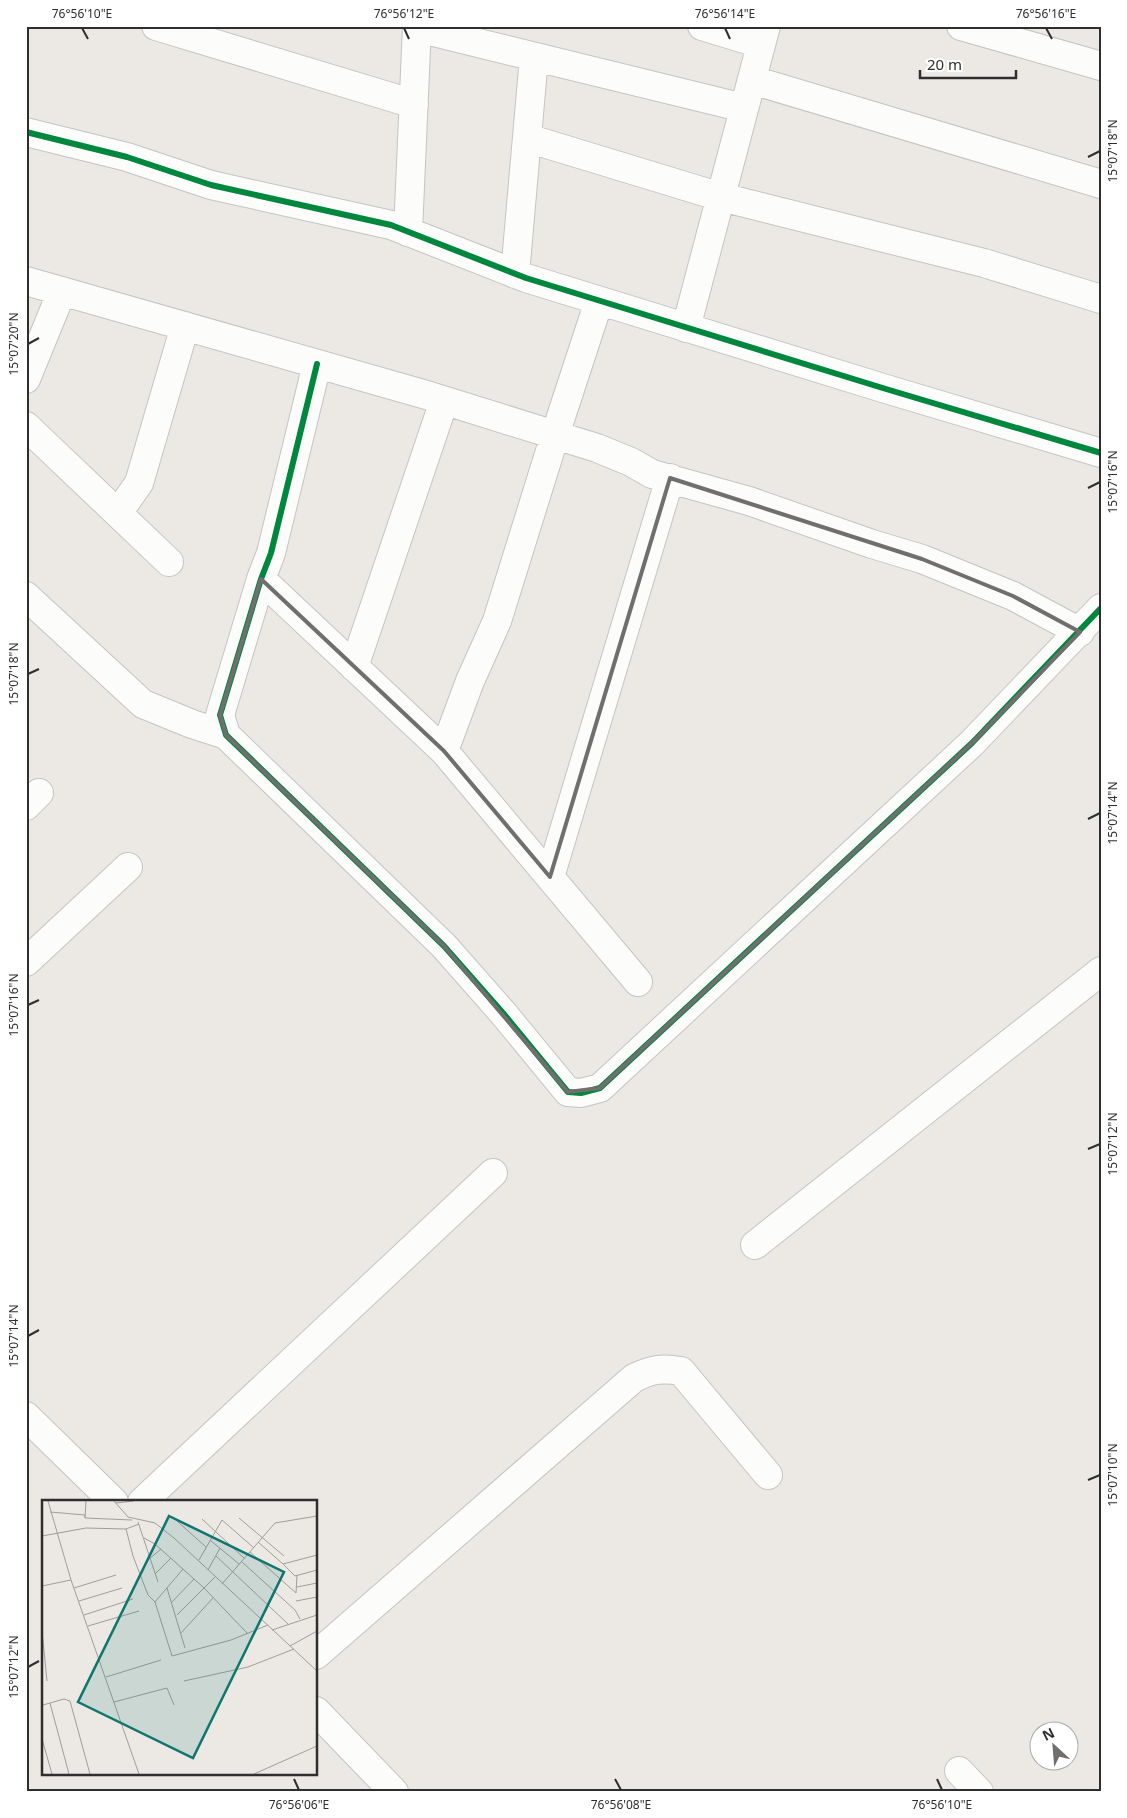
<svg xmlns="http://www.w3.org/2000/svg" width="1127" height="1818" font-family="'Noto Sans',sans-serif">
	<rect width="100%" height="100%" fill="#ece8e4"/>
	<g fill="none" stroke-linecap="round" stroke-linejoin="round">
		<defs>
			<path id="minor" d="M 156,26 L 414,104
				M 702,26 L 761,44
				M 961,26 L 1101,66
				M 417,28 L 744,108
				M 752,80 L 1101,184
				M 26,132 L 127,157 L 211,185 L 391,225 L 526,278 L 886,389 L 1101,453
				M 527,138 L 721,197 L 984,263 L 1101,299
				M 408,232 L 417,26
				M 515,274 L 534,57
				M 26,281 L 430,396 L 555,435 L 599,301
				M 686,328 L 766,26
				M 317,364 L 271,553 L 261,579 L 220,715 L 226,735 L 444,946 L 503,1013 L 568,1092 L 581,1093 L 600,1088 L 972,743 L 1101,608
				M 26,379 L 62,291
				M 26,426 L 169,562
				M 118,513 L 139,483 L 185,326
				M 261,579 L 444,751 L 638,982
				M 26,596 L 143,704 L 192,724 L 226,735
				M 354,667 L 444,401
				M 444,751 L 470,681 L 497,621 L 555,435 L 597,448 L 631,462 L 652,474 L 749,501 L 872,544 L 922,559 L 1013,596 L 1080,632
				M 26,806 L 39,793
				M 550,877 L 670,478
				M 26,962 L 128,867
				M 755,1245 L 1101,971
				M 26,1416 L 114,1502
				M 142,1502 L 493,1173
				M 316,1655 L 634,1378 C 652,1369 662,1368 681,1371 L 768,1475
				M 316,1711 L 394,1792
				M 959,1771 L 979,1792"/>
		</defs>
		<use href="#minor" stroke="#c5c4c5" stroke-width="30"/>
		<use href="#minor" stroke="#fcfcfb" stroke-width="28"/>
		<defs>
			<path id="cycleway" d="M 26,132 L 127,157 L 211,185 L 391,225 L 526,278 L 886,389 L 1101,453
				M 317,364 L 271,553 L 261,579 L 220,715 L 226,735 L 444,946 L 503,1013 L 568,1092 L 581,1093 L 600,1088 L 972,743 L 1101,608"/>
		</defs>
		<use href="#cycleway" stroke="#fff" stroke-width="9"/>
		<use href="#cycleway" stroke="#00873e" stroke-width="6"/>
	</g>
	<path fill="none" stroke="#706f6e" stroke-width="4" stroke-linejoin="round" d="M 670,478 L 922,559 L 1013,596 L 1080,632 L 972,743 L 600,1088 L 568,1092 L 444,946 L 226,735 L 220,715 L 261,579 L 444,751 L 550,877 Z"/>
	<path fill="none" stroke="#2e2e2e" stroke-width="2" d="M 82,28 L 88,39M 404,28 L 409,39M 725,28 L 730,39M 1046,28 L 1052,39M 1088,157 L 1100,151M 28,344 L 39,338M 1088,488 L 1100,482M 28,674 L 39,669M 1088,819 L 1100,813M 28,1005 L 39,1000M 1088,1149 L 1100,1144M 28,1336 L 39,1330M 1088,1480 L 1100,1475M 28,1667 L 39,1661M 294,1779 L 299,1790M 615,1779 L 621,1790M 937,1779 L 942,1790"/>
	<g transform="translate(42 1500)">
		<rect width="275" height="275" fill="#ece8e4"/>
		<path fill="none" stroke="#a09e9b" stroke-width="1" d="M 6,1 L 29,80 L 97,274M 72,1 L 86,17 L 113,23 L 132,38 L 275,171M 74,3 L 91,1M 8,12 L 43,15 L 43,18 L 90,20M 43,18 L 44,1M 197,18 L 242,56M 160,19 L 202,58M 135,21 L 164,47M 96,22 L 116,82M 84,29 L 91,56 L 106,95 L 113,102M 0,36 L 44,28 L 84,29 L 97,24M 102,38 L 113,44 L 162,88 L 173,77M 168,40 L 197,64M 216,42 L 241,64 L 275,55M 208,52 L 254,93 L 255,75M 174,56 L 246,124M 107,59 L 119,49M 157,60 L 180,20 L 212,48M 200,62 L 253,110 L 258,119M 241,64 L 253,76 L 275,70M 141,69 L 113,102 L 130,156 L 189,140 L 226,125M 166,70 L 178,48M 113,74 L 129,58M 180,84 L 233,23 L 275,16M 0,86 L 29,80M 255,87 L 275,83M 32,88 L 74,75M 125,88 L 143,148M 37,101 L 80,88M 254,101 L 275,97M 130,102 L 152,79M 42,115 L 91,99M 135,115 L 162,88 L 206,134M 46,126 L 97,111M 230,130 L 275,115M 0,131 L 5,181M 139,133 L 171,98M 248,146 L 275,131M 64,177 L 119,160M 142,181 L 206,167 L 252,149M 72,202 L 125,188 L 132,205M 8,203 L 27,274M 1,205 L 22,199 L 28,201 L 48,274M 0,239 L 10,274M 212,274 L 275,246"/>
		<path fill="#0f766e" fill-opacity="0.15" stroke="#0f766e" stroke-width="2.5" d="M 127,16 L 242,72 L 151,258 L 36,202 Z"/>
		<rect width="275" height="275" fill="none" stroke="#2e2e2e" stroke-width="2.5"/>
	</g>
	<rect width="1127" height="1818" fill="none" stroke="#ffffff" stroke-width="55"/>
	<g transform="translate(1054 1746) rotate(334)"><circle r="24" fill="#ffffff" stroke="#ababab"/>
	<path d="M0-4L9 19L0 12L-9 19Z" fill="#706f6e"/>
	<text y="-8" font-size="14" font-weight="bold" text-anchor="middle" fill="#2e2e2e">N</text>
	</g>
	<path d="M920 70v8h96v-8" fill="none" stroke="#2e2e2e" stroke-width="2.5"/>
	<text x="927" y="70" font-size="15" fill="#2e2e2e" stroke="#ffffff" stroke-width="4" paint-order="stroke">20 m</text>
	<rect x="28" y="28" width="1072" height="1762" fill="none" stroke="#2e2e2e" stroke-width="2"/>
	<g font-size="12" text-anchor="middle" fill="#2e2e2e">
		<text x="82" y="18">76°56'10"E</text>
		<text x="404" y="18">76°56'12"E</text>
		<text x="725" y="18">76°56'14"E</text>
		<text x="1046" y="18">76°56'16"E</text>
		<text transform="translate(1113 151) rotate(-90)" y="4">15°07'18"N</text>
		<text transform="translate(14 344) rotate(-90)" y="4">15°07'20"N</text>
		<text transform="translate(1113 482) rotate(-90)" y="4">15°07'16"N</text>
		<text transform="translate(14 674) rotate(-90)" y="4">15°07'18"N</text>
		<text transform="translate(1113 813) rotate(-90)" y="4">15°07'14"N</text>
		<text transform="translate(14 1005) rotate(-90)" y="4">15°07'16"N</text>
		<text transform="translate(1113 1144) rotate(-90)" y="4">15°07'12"N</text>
		<text transform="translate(14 1336) rotate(-90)" y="4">15°07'14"N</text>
		<text transform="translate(1113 1475) rotate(-90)" y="4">15°07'10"N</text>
		<text transform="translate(14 1667) rotate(-90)" y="4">15°07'12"N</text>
		<text x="299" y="1809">76°56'06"E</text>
		<text x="621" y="1809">76°56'08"E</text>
		<text x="942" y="1809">76°56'10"E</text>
	</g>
</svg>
